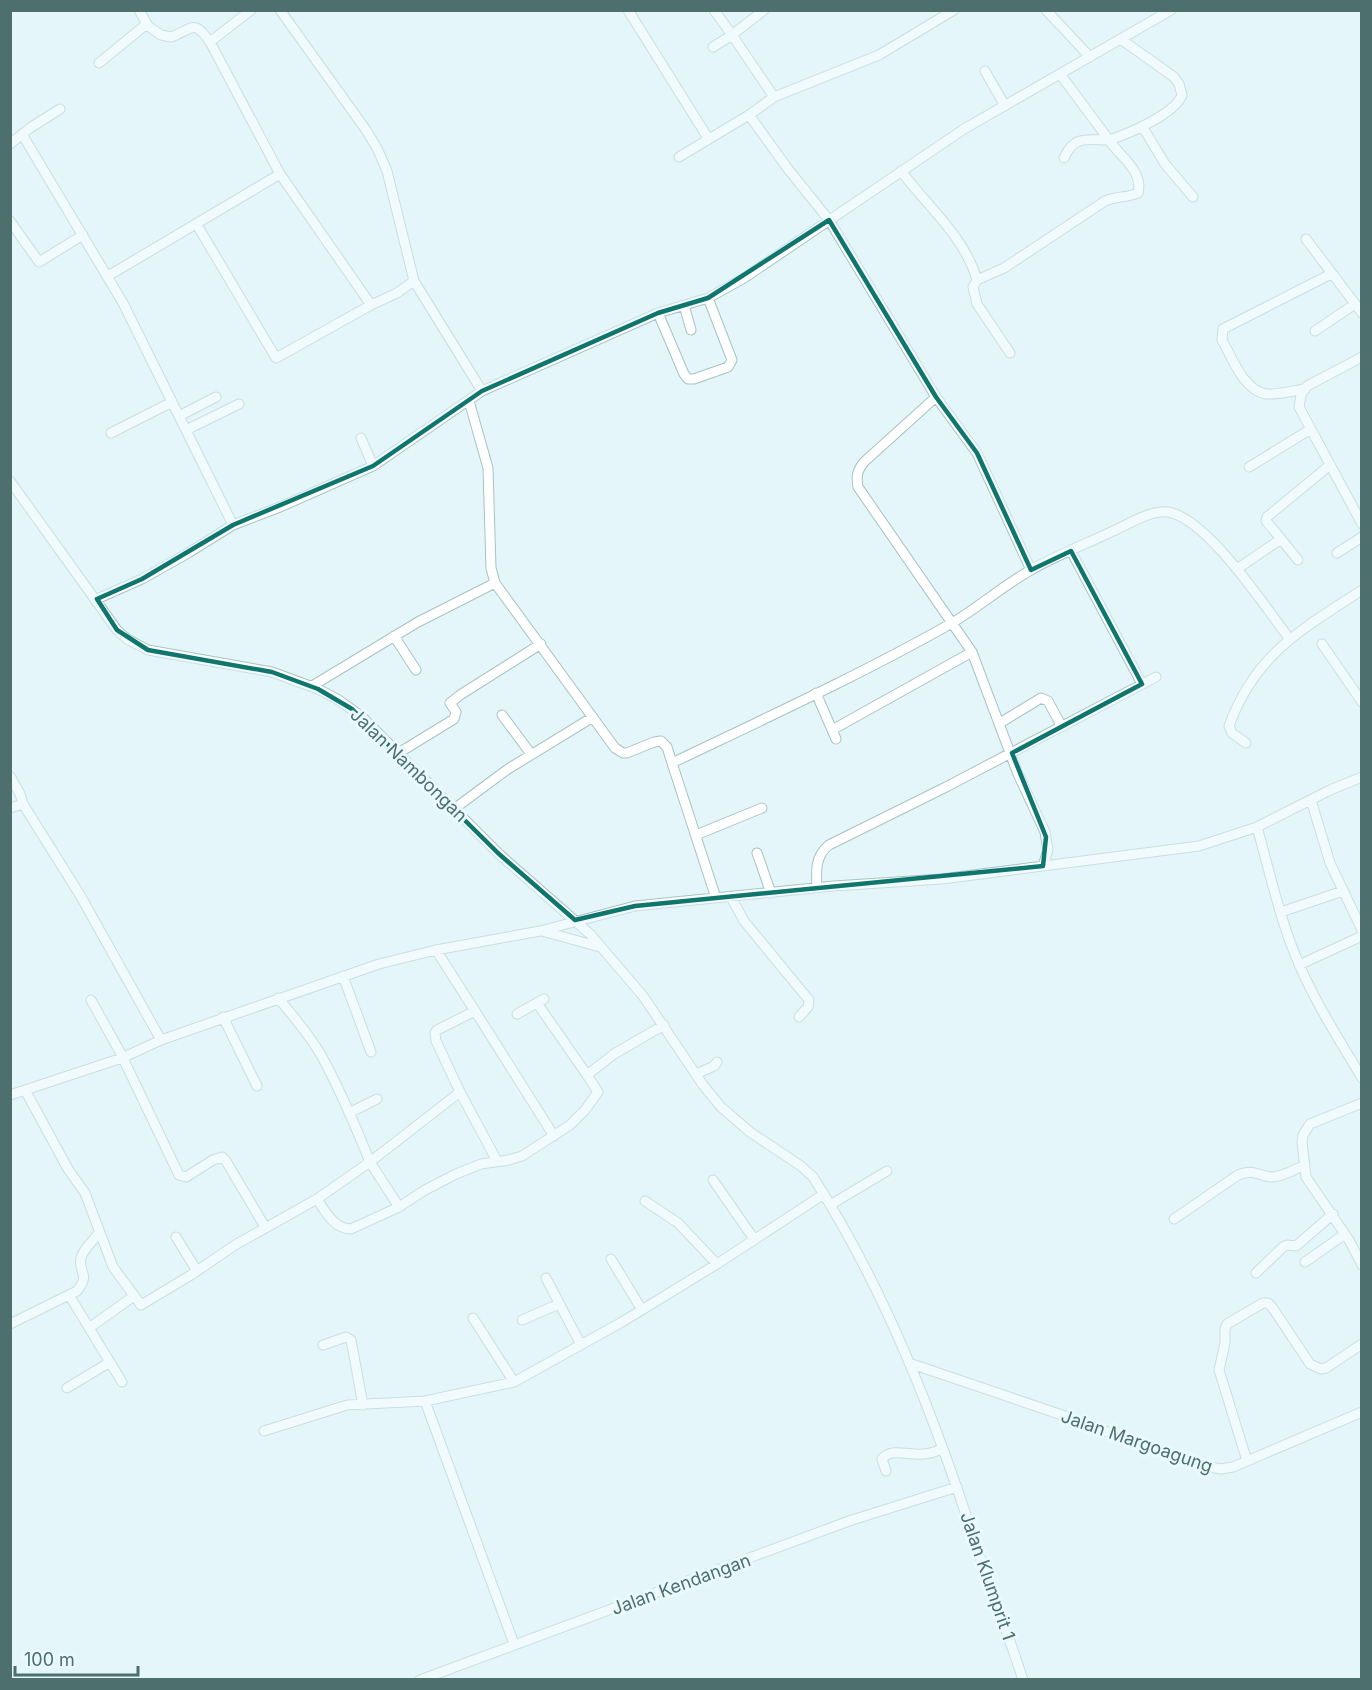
<svg xmlns="http://www.w3.org/2000/svg" width="1372" height="1690" font-family="Inter,sans-serif">
	<rect width="100%" height="100%" fill="#e5f6fa"/>
	<g fill="none" stroke-linecap="round" stroke-linejoin="round">
		<defs>
			<path id="minor" d="M 139,10 L 148,26
				M 251,10 L 210,42 L 280,174 L 371,305 L 397,293 L 414,281
				M 280,10 L 366,130 L 377,148 L 387,171 L 414,281 L 482,391
				M 628,10 L 708,138
				M 714,10 L 732,35 L 764,10
				M 1046,10 L 1090,57
				M 713,47 L 732,35 L 774,97
				M 99,63 L 143,27 L 148,26 L 161,35 L 171,37 C 193,29 193,18 210,42
				M 985,71 L 1005,106
				M 1060,74 L 1109,140 C 1087,140 1074,135 1064,158
				M 749,115 L 788,169 L 829,220 L 936,397 L 864,462 C 857,471 856,476 858,487 L 972,652 L 1018,774 L 1045,832 L 1048,850 L 1043,866
				M 1142,126 L 1165,164 L 1193,197
				M 22,134 L 123,303 L 233,525
				M 10,144 L 30,128 L 60,109
				M 679,157 L 749,115 L 774,97 L 879,55 L 954,10
				M 901,171 C 927,206 965,237 977,280 L 1004,268 L 1105,201 C 1116,196 1127,198 1138,193 C 1144,171 1119,156 1109,140 C 1128,134 1175,114 1182,95 L 1179,84 L 1174,77 L 1122,40
				M 10,221 L 39,262 L 83,235
				M 197,225 L 276,358 L 371,305
				M 1306,239 L 1362,313
				M 108,276 L 280,174
				M 977,280 L 973,287 L 977,304 L 1010,353
				M 684,305 L 691,330
				M 658,313 L 684,374 L 688,379 L 694,379 L 728,367 L 732,360 L 708,298
				M 1315,331 L 1355,304
				M 1362,357 L 1307,386 L 1301,395 L 1299,407 L 1362,524
				M 1304,389 C 1292,391 1277,395 1266,394 C 1243,390 1232,357 1222,340 L 1223,329 L 1331,274
				M 936,397 L 977,453 L 1031,570
				M 469,401 L 488,468 L 491,568 L 495,583 L 615,748 L 623,753 L 627,753 L 654,742 L 661,741 L 667,747 L 672,763
				M 179,416 L 216,397
				M 186,430 L 239,404
				M 111,433 L 172,402
				M 361,438 L 373,466
				M 1249,467 L 1311,429
				M 10,481 L 117,630 L 127,639 L 148,650 L 272,672 L 318,689 L 337,699 L 361,716 L 499,854 L 590,934 L 643,996 L 703,1085 L 721,1107 L 750,1132 L 801,1166 L 813,1177 C 885,1289 934,1416 975,1542 C 990,1588 1008,1633 1023,1680
				M 1281,539 L 1298,560
				M 1071,551 L 1142,684
				M 1337,553 L 1362,537
				M 1237,569 L 1281,539 L 1266,521 L 1267,517 L 1330,465
				M 97,599 L 142,579 L 188,553 L 233,525 L 280,507 L 373,466 L 482,391 L 658,313 L 708,298 L 744,278 L 964,129 L 1171,10
				M 394,636 L 416,670
				M 1322,644 L 1362,702
				M 312,686 L 418,622 L 495,583
				M 816,693 L 836,739
				M 502,715 L 531,754
				M 1000,723 L 1041,698 L 1048,701 L 1062,727
				M 832,730 L 972,652
				M 1246,743 L 1232,733 L 1229,726 C 1255,654 1301,630 1362,590
				M 397,754 L 454,719 L 456,712 L 450,703 L 460,695 L 541,644
				M 10,776 L 20,794 L 23,804 L 80,895 L 161,1040
				M 1311,800 L 1330,863 L 1362,930
				M 10,808 L 23,804
				M 454,809 L 508,769 L 593,717
				M 1257,827 C 1270,873 1280,921 1299,964 C 1316,1004 1340,1041 1362,1078
				M 696,835 L 762,808
				M 757,853 L 771,893
				M 817,888 C 816,871 815,856 829,845 L 946,787 L 1156,677
				M 731,897 L 744,921 L 809,1000 L 808,1007 L 799,1017
				M 716,898 L 672,763 C 766,718 862,674 952,623 C 979,607 1004,585 1031,570 C 1057,555 1086,544 1113,531 C 1129,524 1150,510 1168,512 C 1207,518 1265,607 1289,638
				M 1281,912 L 1343,891
				M 542,931 L 600,947
				M 436,950 L 475,1011 L 437,1030 L 435,1033 L 436,1041 L 460,1092 L 497,1161
				M 1299,965 L 1362,936
				M 343,976 L 371,1052
				M 91,1000 L 120,1052 L 179,1175 L 186,1177 L 213,1160 L 222,1157 L 226,1161 L 265,1227
				M 537,1003 L 587,1075
				M 475,1011 L 554,1136
				M 517,1014 L 544,999
				M 223,1017 L 257,1086
				M 696,1074 L 714,1066 L 717,1062
				M 25,1090 L 68,1169 L 85,1193 L 113,1267 L 141,1305 L 191,1275 L 235,1245 L 317,1199 L 370,1162 C 355,1125 340,1089 321,1055 C 309,1034 293,1016 278,998
				M 10,1095 L 122,1058 L 161,1040 L 379,964 L 436,950 L 540,931 L 635,906 L 834,886 L 942,879 L 1199,846 L 1257,827 L 1330,790 L 1362,777
				M 1362,1103 L 1310,1124 L 1303,1135 L 1302,1142 L 1306,1177 L 1349,1240 L 1362,1265
				M 349,1113 L 377,1099
				M 713,1180 L 754,1239
				M 317,1199 C 325,1211 334,1229 351,1229 L 399,1207 L 425,1190 L 456,1174 L 481,1164 L 509,1160 L 522,1156 L 570,1125 L 585,1110 L 598,1092 L 587,1075 L 614,1054 L 664,1025
				M 645,1201 L 678,1223 L 717,1264
				M 830,1205 L 887,1171
				M 399,1207 L 370,1162 L 460,1092
				M 1174,1219 L 1238,1175 C 1255,1168 1257,1176 1272,1177 C 1282,1177 1296,1169 1305,1165
				M 176,1237 L 197,1271
				M 611,1259 L 642,1310
				M 1305,1262 L 1345,1234
				M 1256,1273 L 1283,1247 L 1287,1245 L 1296,1246 L 1333,1214
				M 546,1278 L 581,1345
				M 69,1295 L 122,1382
				M 473,1318 L 514,1382
				M 522,1320 L 559,1304
				M 10,1324 L 77,1291 C 91,1273 78,1274 81,1258 C 83,1249 93,1241 99,1233
				M 89,1328 L 134,1296
				M 323,1345 L 346,1337 L 351,1340 L 363,1405
				M 909,1363 L 1059,1414 L 1194,1464 L 1221,1469 L 1233,1467 L 1362,1412
				M 67,1388 L 110,1362
				M 425,1401 L 514,1644
				M 264,1431 L 347,1405 L 425,1401 L 514,1382 L 622,1322 L 717,1264 L 824,1194
				M 1247,1461 L 1219,1370 L 1225,1343 L 1225,1329 L 1227,1324 L 1263,1303 L 1268,1303 L 1272,1307 L 1310,1364 L 1321,1369 L 1326,1368 L 1362,1344
				M 886,1471 L 882,1459 C 891,1447 910,1456 923,1454 C 930,1454 936,1451 942,1449
				M 420,1680 L 849,1521 L 957,1487"/>
		</defs>
		<use href="#minor" stroke="#a7c3c4" stroke-width="11"/>
		<use href="#minor" stroke="#fff" stroke-width="9"/>
	</g>
	<path d="M0 0H1372V1690H0ZM 829,220 L 936,397 L 977,453 L 1031,570 L 1071,551 L 1142,684 L 1012,753 L 1046,837 L 1043,866 L 635,906 L 575,920 L 499,854 L 352,709 L 318,689 L 272,672 L 148,650 L 117,630 L 97,599 L 142,579 L 233,525 L 373,466 L 482,391 L 658,313 L 708,298 Z" fill="#e5f6fa" fill-opacity=".55" fill-rule="evenodd"/>
	<path fill="none" stroke="#0f766e" stroke-width="4.5" stroke-linejoin="round" d="M 829,220 L 936,397 L 977,453 L 1031,570 L 1071,551 L 1142,684 L 1012,753 L 1046,837 L 1043,866 L 635,906 L 575,920 L 499,854 L 352,709 L 318,689 L 272,672 L 148,650 L 117,630 L 97,599 L 142,579 L 233,525 L 373,466 L 482,391 L 658,313 L 708,298 Z"/>
	<g text-anchor="middle" dominant-baseline="central" stroke-width="6" stroke-linejoin="round" paint-order="stroke">
		<g font-size="18" fill="#4d706e" stroke="#eaf9fd">
			<text transform="translate(409 765) rotate(44)">Jalan Nambongan</text>
			<text transform="translate(1137 1441) rotate(19)">Jalan Margoagung</text>
			<text transform="translate(988 1576) rotate(71)">Jalan Klumprit 1</text>
			<text transform="translate(681 1584) rotate(-20)">Jalan Kendangan</text>
		</g>
	</g>
	<rect width="1372" height="1690" fill="none" stroke="#4d706e" stroke-width="24"/>
	<path d="M15 1666v9h123v-9" fill="none" stroke="#4d706e" stroke-width="3"/>
	<text x="24" y="1666" font-size="18" fill="#4d706e" stroke="#eaf9fd" stroke-width="4.5" paint-order="stroke">100 m</text>
</svg>
